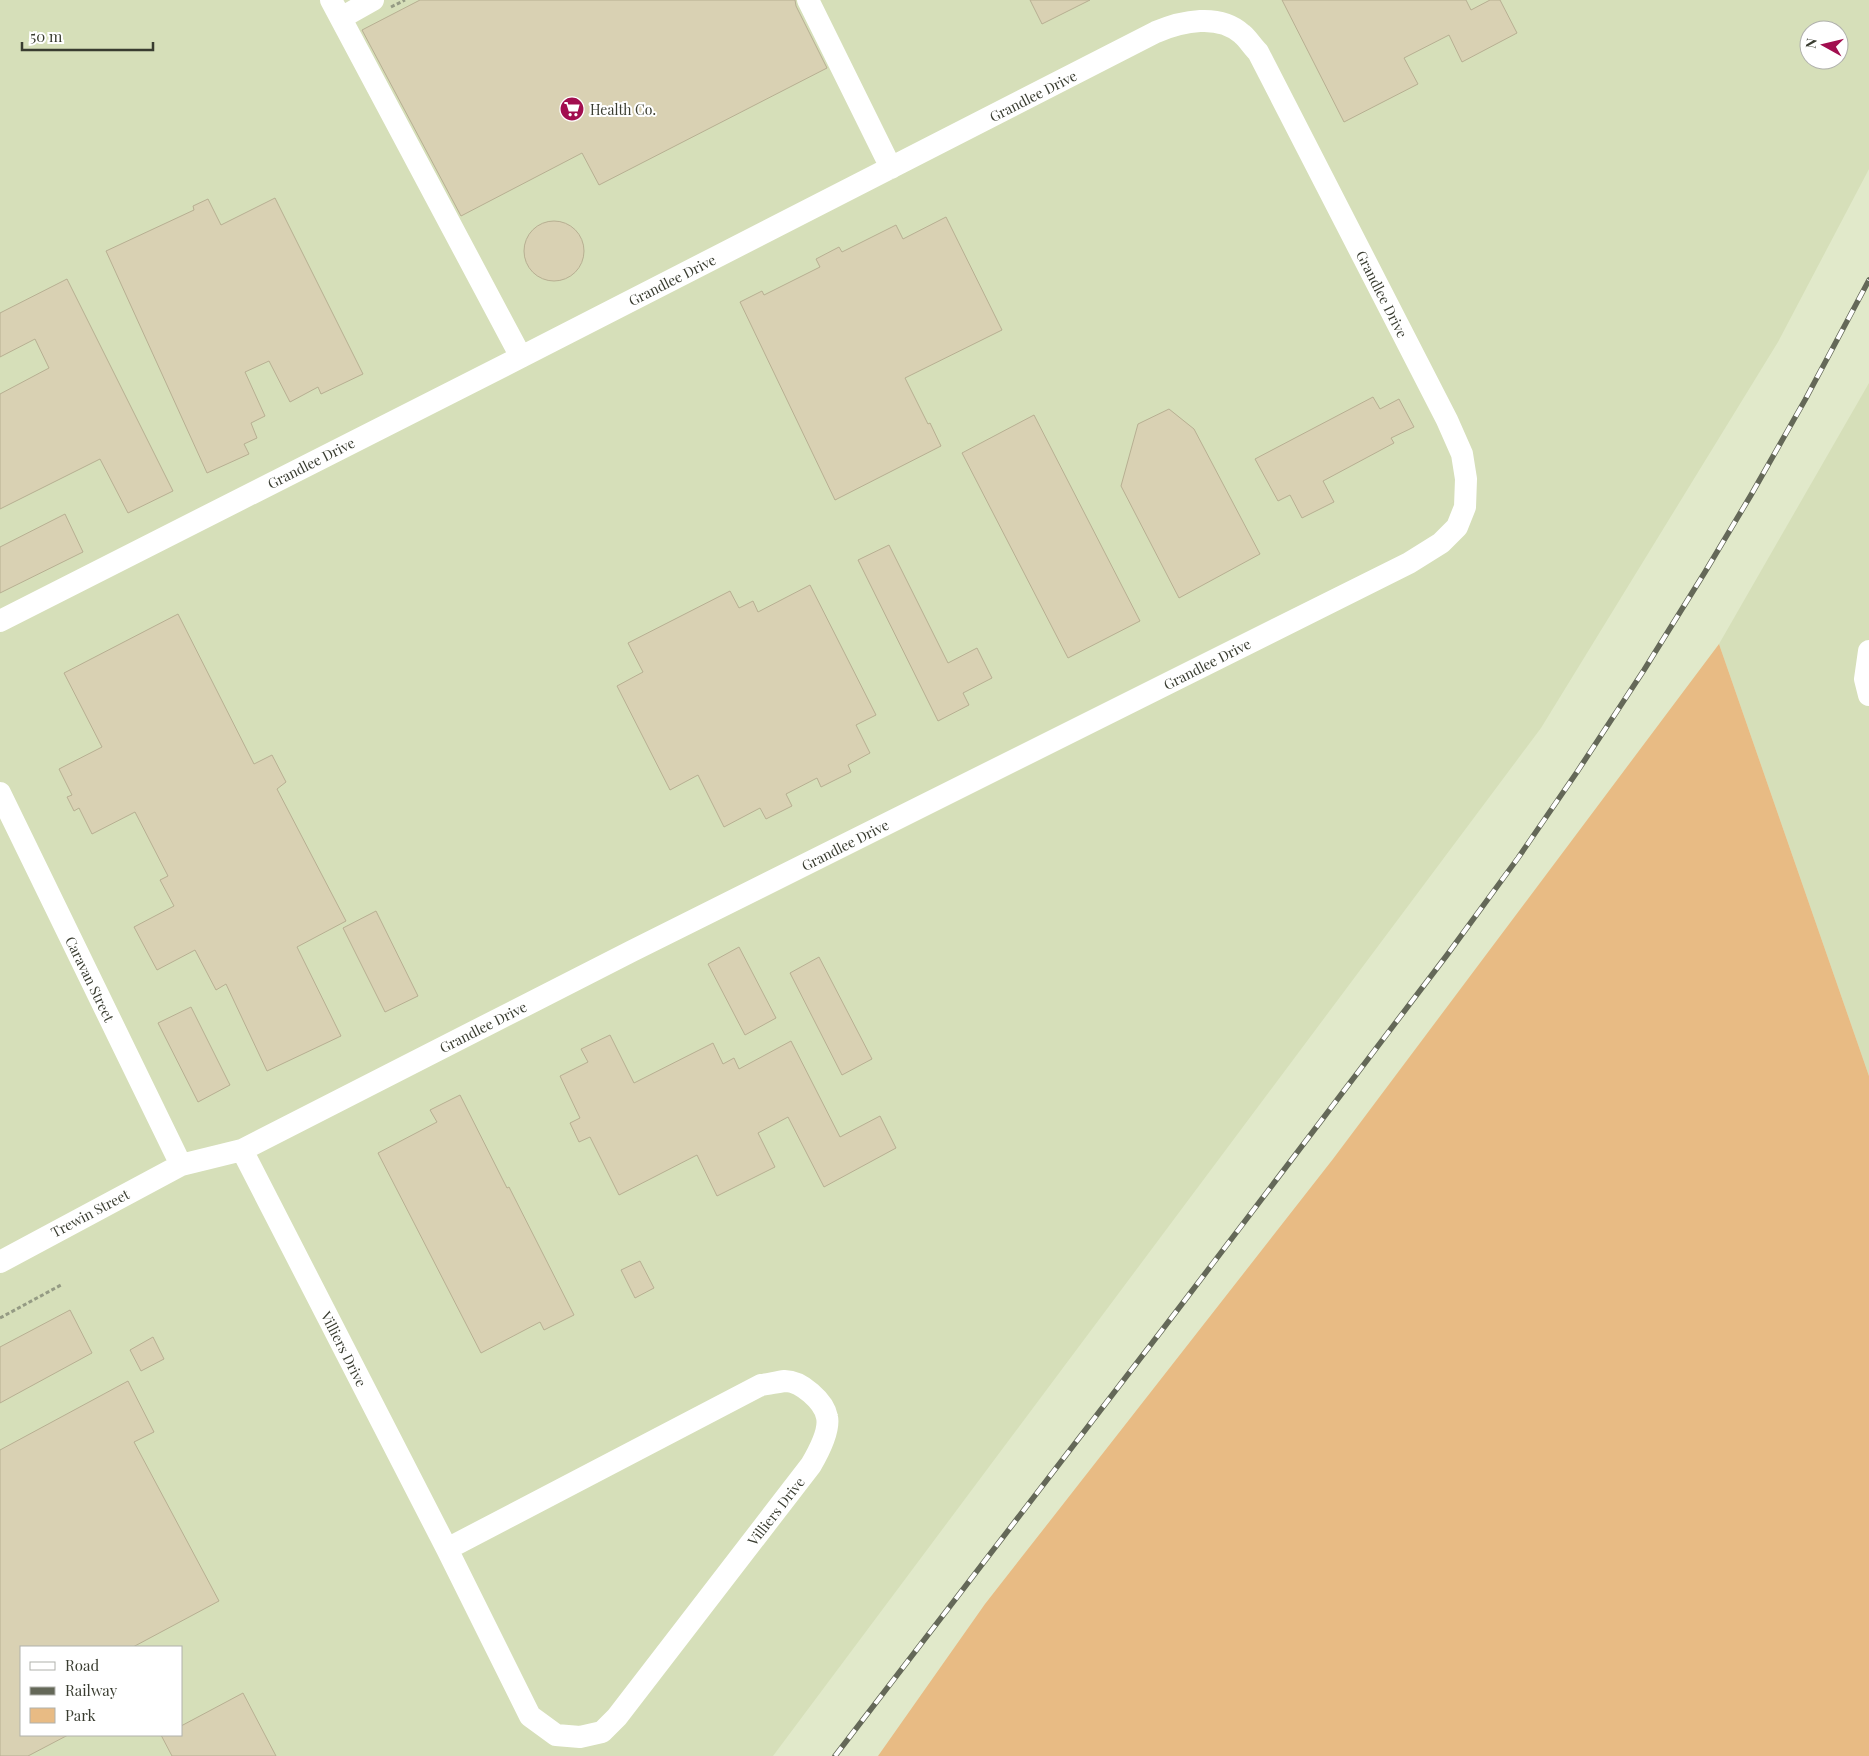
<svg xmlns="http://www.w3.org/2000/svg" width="1869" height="1756" font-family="'Playfair Display',serif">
	<rect width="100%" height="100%" fill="#e1e9ca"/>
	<path fill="#d6dfb9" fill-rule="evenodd" d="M 0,0 L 1869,0 L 1869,169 L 1778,342 L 1541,728 L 773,1756 L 0,1756 ZM 1809,30 L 1839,30 L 1839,60 L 1809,60 ZM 21,1647 L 181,1647 L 181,1735 L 21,1735 Z
		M 1869,383 L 1869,1076 L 1719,644 Z"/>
	<path fill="#e8bb84" d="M 1719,644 L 1869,1076 L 1869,1756 L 878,1756 L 985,1604 L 1333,1159 Z"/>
	<path fill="#d9d1b3" stroke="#b7af92" d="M 420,0 L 795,0 L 796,6 L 827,68 L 599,185 L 582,153 L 461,216 L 362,30 Z
		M 1030,0 L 1090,0 L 1042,24 Z
		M 1282,0 L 1466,0 L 1471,10 L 1490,0 L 1500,0 L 1517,33 L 1462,62 L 1449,35 L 1404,58 L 1418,84 L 1344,122 Z
		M 275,198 L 363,374 L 321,394 L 318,387 L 290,402 L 269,361 L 245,372 L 265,416 L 251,423 L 257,438 L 244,444 L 249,454 L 207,473 L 106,251 L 194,210 L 193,206 L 208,199 L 221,225 Z
		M 946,217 L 1002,330 L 905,378 L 928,424 L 930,423 L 941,446 L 835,500 L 740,302 L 762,291 L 764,295 L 820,267 L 816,259 L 839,247 L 842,252 L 896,225 L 903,239 Z
		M524 251a30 30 0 1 1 60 0a30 30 0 1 1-60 0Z
		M 67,279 L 173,491 L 128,513 L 100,459 L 0,509 L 0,394 L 49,368 L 35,339 L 0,357 L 0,313 Z
		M 1373,397 L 1380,409 L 1399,399 L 1414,427 L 1391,438 L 1394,443 L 1323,481 L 1334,502 L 1302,518 L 1290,495 L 1278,501 L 1255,459 Z
		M 1169,409 L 1194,429 L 1260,554 L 1179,598 L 1121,486 L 1138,424 Z
		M 1034,415 L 1140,621 L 1068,658 L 962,453 Z
		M 65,514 L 83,552 L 0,593 L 0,547 Z
		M 889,545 L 948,663 L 977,648 L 992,678 L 963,693 L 969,705 L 938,721 L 858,560 Z
		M 810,585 L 876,715 L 856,725 L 870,753 L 848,765 L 851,772 L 821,787 L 817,778 L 786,794 L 792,806 L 766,819 L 760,808 L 724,827 L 698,775 L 670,790 L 617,686 L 643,672 L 628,643 L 730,591 L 739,608 L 753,601 L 758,612 Z
		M 178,614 L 254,764 L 272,755 L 286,782 L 277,789 L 346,921 L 297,947 L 341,1036 L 267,1071 L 226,984 L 216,990 L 195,950 L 157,970 L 134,927 L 174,906 L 160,880 L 168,876 L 135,812 L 92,834 L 79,808 L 74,811 L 67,797 L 72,795 L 59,769 L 102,747 L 64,673 Z
		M 376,911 L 418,996 L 385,1012 L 343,928 Z
		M 739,947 L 776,1018 L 745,1035 L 708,964 Z
		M 819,957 L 872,1059 L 842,1075 L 790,973 Z
		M 191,1007 L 230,1085 L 198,1102 L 158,1023 Z
		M 610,1035 L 634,1083 L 713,1043 L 723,1064 L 734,1058 L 739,1069 L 791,1041 L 840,1137 L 880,1116 L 896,1148 L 824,1187 L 788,1117 L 758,1133 L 775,1167 L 717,1196 L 697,1155 L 619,1195 L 590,1137 L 579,1142 L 570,1123 L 580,1118 L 560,1076 L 588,1062 L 581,1049 Z
		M 460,1095 L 507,1188 L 509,1187 L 574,1315 L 544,1330 L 540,1322 L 481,1353 L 378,1153 L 437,1122 L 430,1110 Z
		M 640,1261 L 654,1288 L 635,1298 L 621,1270 Z
		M 70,1310 L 92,1353 L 0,1403 L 0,1347 Z
		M 153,1337 L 164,1359 L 141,1371 L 130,1350 Z
		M 128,1381 L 154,1432 L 134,1442 L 219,1601 L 133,1647 L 21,1647 L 21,1735 L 68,1735 L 28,1756 L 0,1756 L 0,1450 Z
		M 243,1693 L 276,1756 L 172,1756 L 161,1735 L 181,1735 L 181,1726 Z"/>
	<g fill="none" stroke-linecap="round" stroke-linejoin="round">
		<path stroke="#959b84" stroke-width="3" stroke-dasharray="4 2.5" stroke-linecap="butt" d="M 391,7 L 405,0
			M 0,1318 L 61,1285"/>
		<path stroke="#fff" stroke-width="22" d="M 331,0 L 521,357
			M 808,0 L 891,168
			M 341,18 L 373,0
			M 0,621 L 521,357 L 1156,32 C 1182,21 1219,13 1242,34 C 1248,39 1252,46 1258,52 L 1447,420 L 1462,454 L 1466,479 L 1465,507 L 1457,527 L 1441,543 L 1409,563 L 632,951 L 242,1150 L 181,1165 L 0,1262
			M 1869,651 L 1865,679 L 1869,695
			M 0,793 L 181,1165
			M 242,1150 L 447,1549 L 530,1716 L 556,1735 L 580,1737 L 602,1732 L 617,1717 L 811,1465 C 818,1453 830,1431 827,1417 C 824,1401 801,1381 785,1381 C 777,1382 769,1384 761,1385 L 447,1549"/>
		<defs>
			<path id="rail" d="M 835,1756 L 1182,1304 L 1447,955 L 1518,858 L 1577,772 L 1644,670 L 1705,572 L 1751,495 L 1805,400 L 1869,280"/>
		</defs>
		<use href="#rail" stroke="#646858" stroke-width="5.5"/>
		<use href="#rail" stroke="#fff" stroke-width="4" stroke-dasharray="11" stroke-linecap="butt"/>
	</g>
	<defs>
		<symbol id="supermarket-disc" viewBox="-11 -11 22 22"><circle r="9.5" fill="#a20e4f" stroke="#fff"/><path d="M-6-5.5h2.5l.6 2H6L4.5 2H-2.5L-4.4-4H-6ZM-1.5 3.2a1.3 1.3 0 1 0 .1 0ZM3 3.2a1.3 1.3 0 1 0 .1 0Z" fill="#fff"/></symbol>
	</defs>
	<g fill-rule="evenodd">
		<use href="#supermarket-disc" x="558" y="95" width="28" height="28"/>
	</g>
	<g text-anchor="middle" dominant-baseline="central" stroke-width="4" stroke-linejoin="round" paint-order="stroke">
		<g font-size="14" fill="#393c30" stroke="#fff">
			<text transform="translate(1033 96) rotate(-27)">Grandlee Drive</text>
			<text transform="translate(672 280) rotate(-27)">Grandlee Drive</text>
			<text transform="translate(1382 294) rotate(63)">Grandlee Drive</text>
			<text transform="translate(311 463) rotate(-27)">Grandlee Drive</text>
			<text transform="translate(1207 664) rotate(-27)">Grandlee Drive</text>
			<text transform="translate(845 845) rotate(-27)">Grandlee Drive</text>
			<text transform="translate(90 979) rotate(64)">Caravan Street</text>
			<text transform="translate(483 1027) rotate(-27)">Grandlee Drive</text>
			<text transform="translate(90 1213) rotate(-28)">Trewin Street</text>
			<text transform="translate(344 1349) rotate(63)">Villiers Drive</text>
			<text transform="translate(776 1511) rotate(-52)">Villiers Drive</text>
		</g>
		<g font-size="14" fill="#393c30" stroke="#fff" text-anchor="start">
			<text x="590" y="109">Health Co.</text>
		</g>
	</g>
	<rect x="20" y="1646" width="162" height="90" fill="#ffffff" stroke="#b0b1ac"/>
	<rect x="30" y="1662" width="25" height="8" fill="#ffffff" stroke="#b0b1ac"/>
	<text x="65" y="1671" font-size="15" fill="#393c30">Road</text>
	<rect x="30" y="1687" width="25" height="8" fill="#646858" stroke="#b0b1ac"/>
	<text x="65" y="1696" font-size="15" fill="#393c30">Railway</text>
	<rect x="30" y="1708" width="25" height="15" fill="#e8bb84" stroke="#b0b1ac"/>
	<text x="65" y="1721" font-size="15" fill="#393c30">Park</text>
	<g transform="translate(1824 45) rotate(278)"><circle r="24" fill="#ffffff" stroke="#b0b1ac"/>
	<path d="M0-4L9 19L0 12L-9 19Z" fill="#a20e4f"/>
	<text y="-8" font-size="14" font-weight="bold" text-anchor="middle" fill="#393c30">N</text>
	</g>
	<path d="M22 42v8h131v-8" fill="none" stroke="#393c30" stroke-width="2.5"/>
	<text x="30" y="42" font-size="15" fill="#393c30" stroke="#ffffff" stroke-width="4" paint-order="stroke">50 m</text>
</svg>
